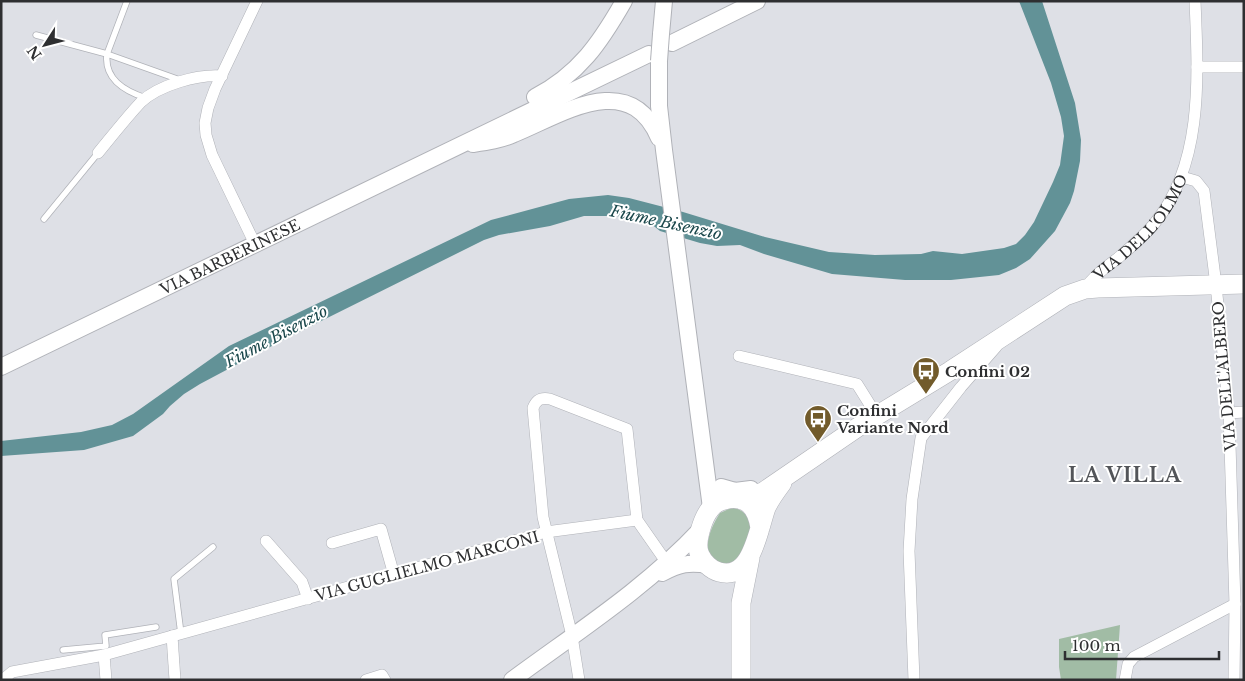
<svg xmlns="http://www.w3.org/2000/svg" width="1245" height="681" font-family="'Libre Baskerville',serif">
	<rect width="100%" height="100%" fill="#dee0e6"/>
	<path fill="#a1bca5" d="M 731,508 C 742,508 747,515 753,524 C 750,532 746,552 742,557 C 732,568 710,565 708,550 C 706,538 714,522 720,513 Z
		M 1120,625 L 1116,680 L 1061,680 L 1059,667 L 1059,639 Z"/>
	<path fill="#629297" d="M 1019,1 L 1042,1 L 1075,103 L 1081,140 L 1080,161 L 1074,191 L 1070,203 L 1055,231 L 1030,259 L 1016,268 L 999,275 L 951,280 L 905,280 L 832,274 L 764,254 L 740,245 L 717,246 L 700,243 L 660,231 L 650,223 L 636,218 L 616,216 L 584,216 L 550,226 L 499,235 L 484,240 L 285,339 L 200,384 L 184,394 L 170,406 L 163,414 L 133,436 L 84,450 L 1,456 L 1,441 L 81,432 L 112,425 L 133,414 L 229,346 L 491,220 L 569,199 L 608,195 L 629,198 L 683,212 L 765,237 L 829,252 L 875,255 L 921,254 L 933,251 L 962,254 L 1004,248 L 1016,244 L 1025,235 L 1034,222 L 1053,182 L 1060,165 L 1064,136 L 1061,117 L 1051,83 Z"/>
	<g fill="none" stroke-linecap="round" stroke-linejoin="round">
		<defs>
			<path id="lane" d="M 36,35 L 107,54 L 127,1
				M 146,98 C 124,91 104,79 107,54 L 180,80
				M 44,219 L 98,153
				M 181,634 L 174,579 L 213,547
				M 63,650 L 106,646 L 105,635 L 156,627"/>
			<g id="street">
				<path d="M 1197,67 L 1244,67"/>
				<path d="M 98,153 C 112,136 126,118 141,102 C 159,85 198,74 222,76"/>
				<path d="M 1182,177 L 1196,181 L 1204,191 L 1216,285 L 1229,413 L 1235,604 L 1234,680"/>
				<path d="M 255,244 L 212,155 L 206,135 L 205,123 L 208,108 L 215,89 L 257,1"/>
				<path id="s1" d="M 1085,289 C 1094,275 1105,268 1118,258 C 1131,247 1143,237 1154,224 C 1204,164 1198,75 1195,1"/>
				<path d="M 739,356 L 857,384 L 877,416"/>
				<path d="M 1229,413 L 1244,412"/>
				<path d="M 266,541 L 302,582 L 308,599"/>
				<path d="M 332,543 L 381,529 L 394,575"/>
				<path d="M 172,636 L 175,680"/>
				<path d="M 104,655 L 106,680"/>
				<path d="M 6,680 L 6,677 L 12,672 L 104,655 L 546,532 L 637,520"/>
				<path d="M 366,680 L 382,675 L 385,680"/>
				<path d="M 579,680 L 572,636 L 543,517 L 533,408 C 536,400 541,397 550,399 L 627,429 L 637,520 L 667,563"/>
				<path d="M 914,680 L 909,551 L 912,499 L 921,438 L 961,387 L 996,347"/>
				<path d="M 1125,680 L 1128,664 L 1134,657 L 1235,604"/>
			</g>
			<g id="secondary">
				<path d="M 661,34 L 664,1"/>
				<path d="M 672,43 L 757,1"/>
				<path d="M 659,61 L 659,106 L 664,150 L 711,508"/>
				<path d="M 535,97 C 579,74 600,43 624,1"/>
				<path d="M 473,144 C 487,142 501,140 514,134 C 561,115 629,68 659,138"/>
				<path id="s2" d="M 1,367 L 649,54"/>
				<path d="M 721,487 L 735,491 L 751,489"/>
				<path d="M 662,573 C 680,564 688,562 708,565"/>
				<path d="M 512,680 C 577,632 646,588 701,529"/>
			</g>
			<path id="primary" d="M 742,500 L 763,492 L 858,427 L 950,371 L 1065,296 L 1085,289 L 1098,288 L 1244,284
				M 760,528 C 757,507 746,494 724,500 C 720,501 714,504 711,508 C 703,517 694,543 700,555 C 703,562 711,570 719,572 C 752,581 758,530 766,508 C 770,499 776,491 782,483
				M 741,680 L 741,603 L 750,558"/>
		</defs>
		<use href="#lane" stroke="#b0b2b8" stroke-width="7"/>
		<use href="#street" stroke="#b0b2b8" stroke-width="12"/>
		<use href="#secondary" stroke="#b0b2b8" stroke-width="18"/>
		<use href="#primary" stroke="#b0b2b8" stroke-width="20"/>
		<use href="#lane" stroke="#fff" stroke-width="5.5"/>
		<use href="#street" stroke="#fff" stroke-width="11"/>
		<use href="#secondary" stroke="#fff" stroke-width="16"/>
		<use href="#primary" stroke="#fff" stroke-width="19"/>
		<defs>
			<path id="secondary-bridge" d="M 659,61 L 661,34"/>
		</defs>
		<use href="#secondary-bridge" stroke="#b0b2b8" stroke-width="18" stroke-linecap="butt"/>
		<use href="#secondary-bridge" stroke="#fff" stroke-width="16"/>
	</g>
	<defs>
		<symbol id="bus-pin" viewBox="-11 -11 22 30"><path d="M0 17L-7.5 6A9.5 9.5 0 1 1 7.5 6Z" fill="#725b2b" stroke="#fff"/><path d="M-5-6H5V4H4V6H2V4H-2V6H-4V4H-5ZM-3.5-4V0h7V-4ZM-3.5 1.2v1.5H-2V1.2ZM2 1.2v1.5H3.5V1.2Z" fill="#fff"/></symbol>
	</defs>
	<g fill-rule="evenodd">
		<use href="#bus-pin" x="910" y="355" width="32" height="43"/>
		<use href="#bus-pin" x="802" y="403" width="32" height="43"/>
	</g>
	<g text-anchor="middle" dominant-baseline="central" stroke-width="4" stroke-linejoin="round" paint-order="stroke">
		<g font-size="15" fill="#2e2f31" stroke="#fff">
			<text stroke="none"><textPath href="#s1" startOffset="84">VIA DELL'OLMO</textPath></text>
			<text stroke="none"><textPath href="#s2" startOffset="254">VIA BARBERINESE</textPath></text>
			<text transform="translate(1224 376) rotate(-95)">VIA DELL'ALBERO</text>
			<text transform="translate(427 566) rotate(-15)">VIA GUGLIELMO MARCONI</text>
		</g>
		<g font-size="15" font-weight="bold" fill="#2e2f31" stroke="#fff" text-anchor="start">
			<text x="945" y="371">Confini 02</text>
			<text x="837" y="410">Confini<tspan x="837" dy="17">Variante Nord</tspan></text>
		</g>
		<g font-size="16" font-style="italic" fill="#1a474b" stroke="#fff">
			<text transform="translate(666 222) rotate(12)">Fiume Bisenzio</text>
			<text transform="translate(276 336) rotate(-28)">Fiume Bisenzio</text>
		</g>
		<g font-size="20" font-weight="bold" letter-spacing="1" fill="#535559" stroke="#fff">
			<text x="1125" y="475">LA VILLA</text>
		</g>
	</g>
	<rect width="1245" height="681" fill="none" stroke="#2e2f31" stroke-width="5"/>
	<g transform="translate(45 45) rotate(234)" stroke="#ffffff" stroke-width="4" paint-order="stroke">
	<path d="M0-4L9 19L0 12L-9 19Z" fill="#2e2f31"/>
	<text y="-8" font-size="14" font-weight="bold" text-anchor="middle" fill="#2e2f31">N</text>
	</g>
	<path d="M1065 651v8h154v-8" fill="none" stroke="#2e2f31" stroke-width="2.5"/>
	<text x="1072" y="651" font-size="15" fill="#2e2f31" stroke="#ffffff" stroke-width="4" paint-order="stroke">100 m</text>
</svg>
